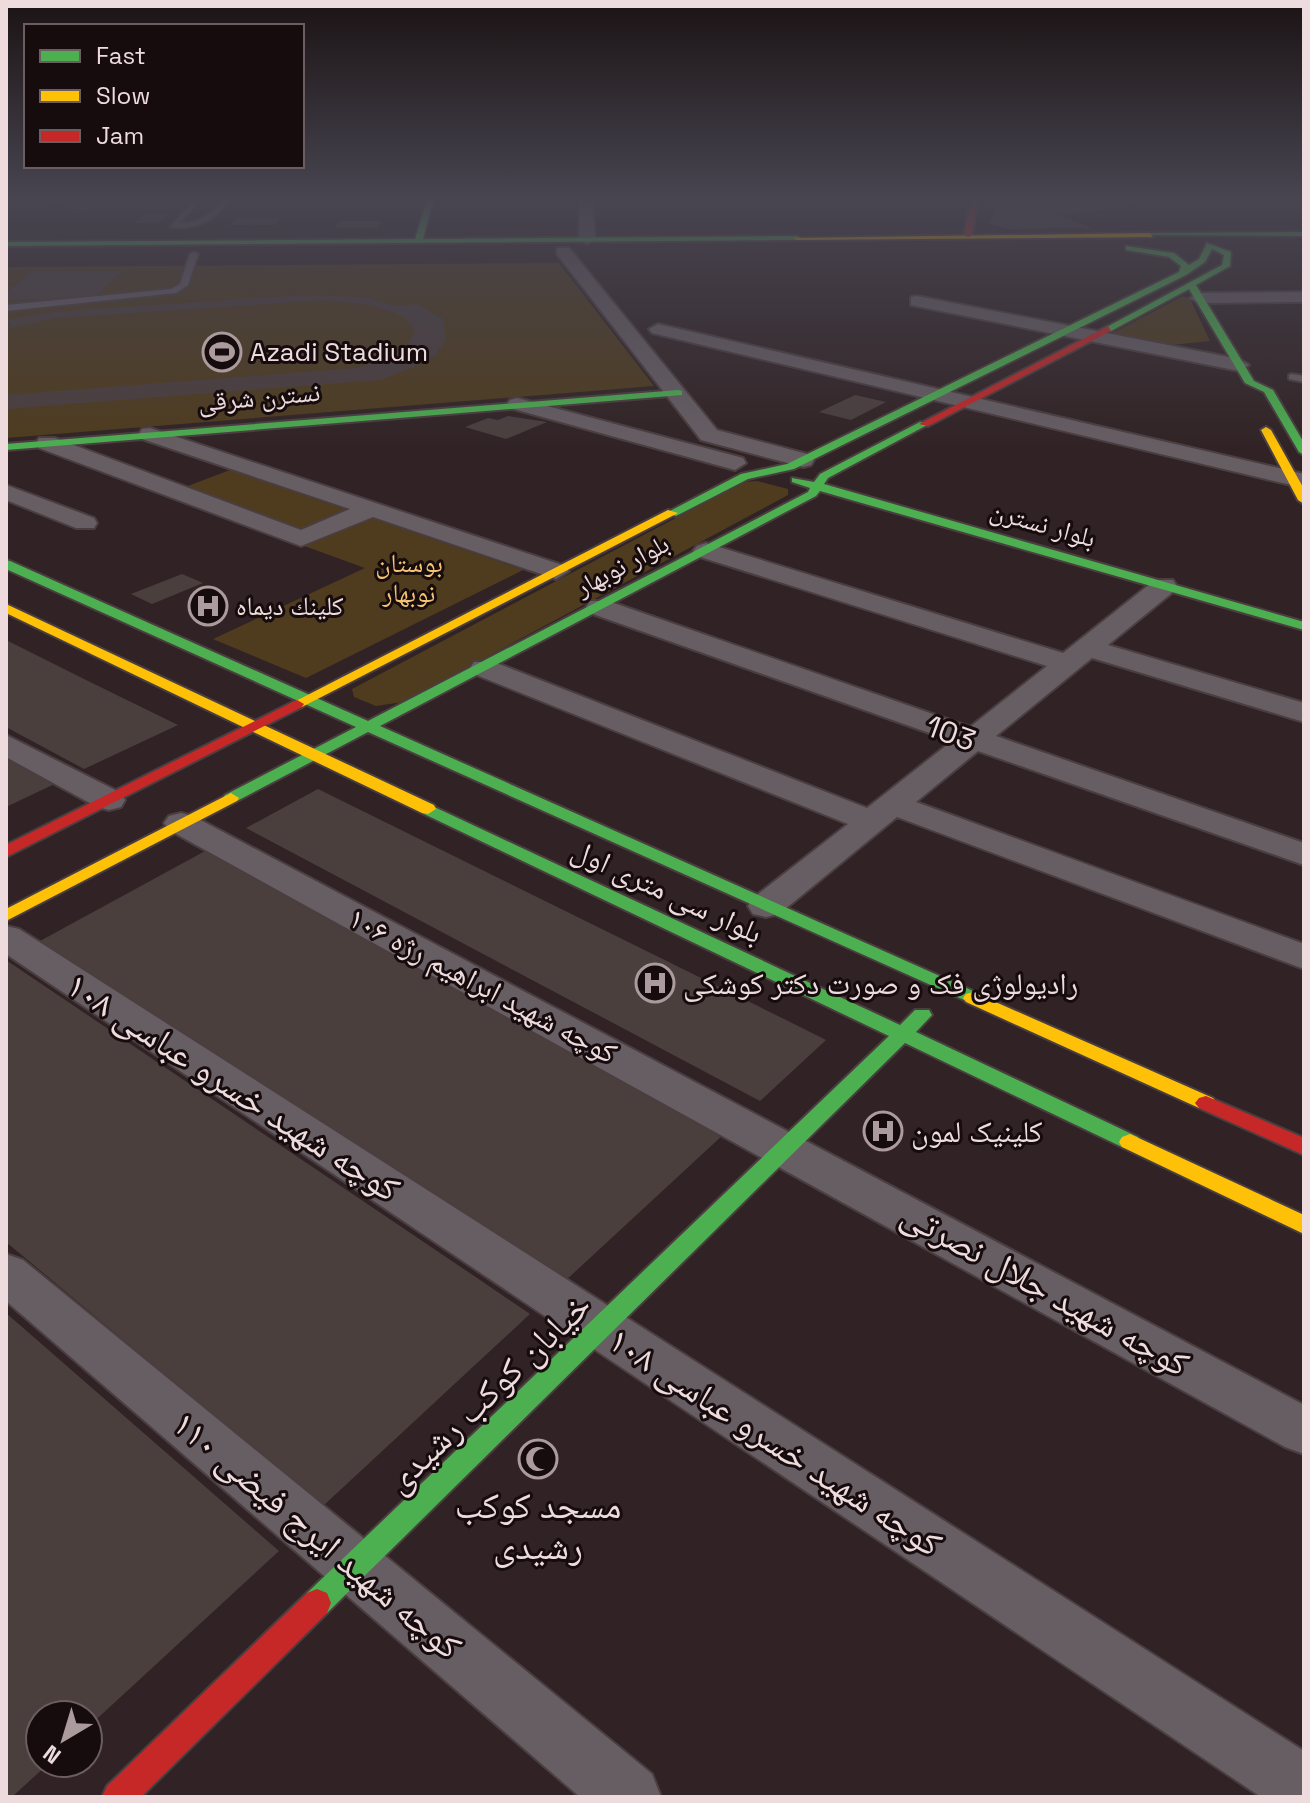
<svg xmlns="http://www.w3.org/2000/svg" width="1310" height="1803" font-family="'Space Grotesk','Noto Naskh Arabic',sans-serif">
	<rect width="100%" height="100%" fill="#312325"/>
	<path fill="#4f3c1e" d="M 559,263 L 654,386 L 6,438 L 6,267 Z
		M 1183,296 L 1190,299 L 1210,341 L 1161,346 L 1109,335 Z
		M 230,470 L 523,570 L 306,678 L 213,639 L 365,568 L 164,495 Z
		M 757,481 L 788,489 L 788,495 L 403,702 L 376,706 L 354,697 L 352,689 L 744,482 Z"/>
	<path fill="#4b3f3e" d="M 34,197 L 71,197 L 105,206 L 82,211 Z
		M 1099,197 L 1137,197 L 1129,206 L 1058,215 L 1093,228 L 1008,229 L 990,224 L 996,204 L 1020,201 L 1033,206 Z
		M 145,214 L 168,214 L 159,223 L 135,223 Z
		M 236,218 L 281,218 L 275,225 L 230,225 Z
		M 340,221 L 382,221 L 378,228 L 335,228 Z
		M 32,271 L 122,271 L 93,299 L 6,299 L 6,293 Z
		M 304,295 L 361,297 L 398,306 L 417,304 L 443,319 L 446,340 L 435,356 L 419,365 L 380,380 L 6,409 L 6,395 L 357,368 L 391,356 L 408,345 L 415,330 L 403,316 L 371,305 L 326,300 L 55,318 L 6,329 L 11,324 L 6,320 L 54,312 Z
		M 855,395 L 886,402 L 851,420 L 819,412 Z
		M 508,416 L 547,422 L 506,439 L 465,427 L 488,418 L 498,420 Z
		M 182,574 L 203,583 L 152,604 L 131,594 Z
		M 6,640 L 86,680 L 178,725 L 84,769 L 6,727 Z
		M 6,749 L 63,780 L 6,807 Z
		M 318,789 L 782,1018 L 826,1040 L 760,1101 L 246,828 Z
		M 207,850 L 724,1134 L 564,1282 L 40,941 Z
		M 6,960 L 483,1282 L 530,1314 L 323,1506 L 6,1242 Z
		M 6,1313 L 279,1551 L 88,1727 L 88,1715 L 40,1715 L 40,1763 L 49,1763 L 12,1797 L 6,1797 Z"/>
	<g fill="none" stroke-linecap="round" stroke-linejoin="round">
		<defs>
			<path id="lane" d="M 198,197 L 204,197 L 179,223 C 201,224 212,212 226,197 L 232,197 C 215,219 199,231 170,227 Z
				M 194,252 L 198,254 L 188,285 L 176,293 L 6,311 L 6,305 L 171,289 L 180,284 L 190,254 Z
				M 1292,374 L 1304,376 L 1304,382 L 1289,379 L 1289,375 Z"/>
			<path id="street" d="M 579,197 L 593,197 L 595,239 L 587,244 L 579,239 Z
				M 557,248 L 569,248 L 717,430 L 811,455 L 814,460 L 811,465 L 803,467 L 701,440 L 557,254 Z
				M 1304,292 L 1304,302 L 1199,303 L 1190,298 L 1199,293 Z
				M 917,296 L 1239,359 L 1249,365 L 1239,371 L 911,305 L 911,297 Z
				M 658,324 L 1304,474 L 1304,488 L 652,333 L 649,329 Z
				M 517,398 L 743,458 L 746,463 L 735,470 L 510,408 L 507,404 L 510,400 Z
				M 150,428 L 565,566 L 569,571 L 556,579 L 547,576 L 373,517 L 301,546 L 39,448 L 36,443 L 39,438 L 55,438 L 301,530 L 350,509 L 142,439 L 139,434 L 142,429 Z
				M 6,485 L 94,518 L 97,523 L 94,528 L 76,528 L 6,500 Z
				M 706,543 L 1063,653 L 1155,580 L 1173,580 L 1177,586 L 1173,592 L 1108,645 L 1304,703 L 1304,722 L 1092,658 L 996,736 L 1304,843 L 1304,865 L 978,751 L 916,802 L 1304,944 L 1304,969 L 897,817 L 779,914 L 766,917 L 753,914 L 748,906 L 753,898 L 848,824 L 474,674 L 470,668 L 474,662 L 494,662 L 867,808 L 952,741 L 590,613 L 586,607 L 590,601 L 608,601 L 970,727 L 1047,666 L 697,556 L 693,551 L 697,546 Z
				M 6,735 L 121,793 L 125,800 L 121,807 L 109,810 L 97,807 L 6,757 Z
				M 181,813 L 193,816 L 1304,1405 L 1304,1454 L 1285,1447 L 169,830 L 164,823 L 169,816 Z
				M 6,926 L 19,929 L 1304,1751 L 1304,1797 L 1261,1797 L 6,954 Z
				M 6,1254 L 23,1260 L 652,1774 L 661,1797 L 580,1797 L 6,1301 Z"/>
			<path id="fast" d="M 428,197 L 434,197 L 423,239 L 797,236 L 801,238 L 797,240 L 6,246 L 6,242 L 415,239 Z
				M 1304,232 L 1304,236 L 1146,235 L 1150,233 Z
				M 1207,243 L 1231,252 L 1230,266 L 1196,285 L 1254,381 L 1273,390 L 1304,443 L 1304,455 L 1299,452 L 1264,392 L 1245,383 L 1189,289 L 1111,331 L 1103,329 L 1222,265 L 1224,255 L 1212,249 L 1205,262 L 1186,275 L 794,469 L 748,479 L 676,516 L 666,513 L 741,474 L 787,464 L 1179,272 L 1181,266 L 1169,257 L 1126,250 L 1126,246 L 1174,253 L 1189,265 L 1199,259 Z
				M 678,390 L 682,391 L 682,395 L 6,450 L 6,444 Z
				M 920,422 L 929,424 L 828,478 L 824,484 L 1304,622 L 1304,630 L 820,491 L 816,496 L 380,726 L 980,994 L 983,998 L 980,1002 L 973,1004 L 368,732 L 237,801 L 225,801 L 223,798 L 225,795 L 356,727 L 6,569 L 6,560 L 10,561 L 368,721 L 808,492 L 810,488 L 792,482 L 792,478 L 814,482 L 820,474 Z
				M 428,804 L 900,1025 L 915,1010 L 929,1010 L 932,1015 L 916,1032 L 1138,1137 L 1141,1142 L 1138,1147 L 1130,1150 L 1122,1147 L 905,1043 L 327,1613 L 317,1617 L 307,1613 L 303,1603 L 307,1593 L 889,1036 L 422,813 L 420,809 Z"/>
			<path id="slow" d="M 1296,197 L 1304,197 L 1304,200 L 1297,198 Z
				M 1150,233 L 1153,237 L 797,240 L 793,238 Z
				M 1266,427 L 1271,430 L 1304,489 L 1304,504 L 1298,500 L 1261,430 Z
				M 668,510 L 678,513 L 302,707 L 297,708 L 290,704 Z
				M 6,604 L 434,805 L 436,809 L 428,814 L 422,813 L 6,613 Z
				M 231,793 L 239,798 L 237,801 L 6,921 L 6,909 Z
				M 973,992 L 1213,1098 L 1217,1103 L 1213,1108 L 1199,1108 L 966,1002 L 963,998 L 966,994 Z
				M 1130,1134 L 1304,1215 L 1304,1234 L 1122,1147 L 1119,1142 L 1122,1137 Z"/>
			<path id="jam" d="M 972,197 L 978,197 L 972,235 L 968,237 L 964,235 Z
				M 1108,326 L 1111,331 L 928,426 L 919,424 Z
				M 297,700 L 304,704 L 302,707 L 6,857 L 6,845 Z
				M 1206,1096 L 1304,1138 L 1304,1155 L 1199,1108 L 1195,1103 L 1199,1098 Z
				M 317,1589 L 327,1593 L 331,1603 L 327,1613 L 141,1797 L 102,1797 L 107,1786 L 307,1593 Z"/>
		</defs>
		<use href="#lane" stroke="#4a3e40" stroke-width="4"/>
		<use href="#street" stroke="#4a3e40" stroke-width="4"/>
		<use href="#fast" stroke="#4a3e40" stroke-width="4"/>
		<use href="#slow" stroke="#4a3e40" stroke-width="4"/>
		<use href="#jam" stroke="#4a3e40" stroke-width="4"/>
		<use href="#lane" fill="#675e64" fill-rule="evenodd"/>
		<use href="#street" fill="#675e64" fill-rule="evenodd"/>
		<use href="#fast" fill="#4caf50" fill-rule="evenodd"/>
		<use href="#slow" fill="#ffc107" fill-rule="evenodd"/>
		<use href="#jam" fill="#c62828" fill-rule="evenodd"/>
	</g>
	<linearGradient id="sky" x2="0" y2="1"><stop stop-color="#1b1314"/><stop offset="0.44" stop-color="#484551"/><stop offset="1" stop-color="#484551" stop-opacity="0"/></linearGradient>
	<rect width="1310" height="449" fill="url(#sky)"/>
	<defs>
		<symbol id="stadium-ring" viewBox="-11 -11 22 22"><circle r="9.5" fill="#160b0d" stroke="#ab9b9d" stroke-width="1.5"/><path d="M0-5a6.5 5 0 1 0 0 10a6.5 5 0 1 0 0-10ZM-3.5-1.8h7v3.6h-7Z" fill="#ab9b9d"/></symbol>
		<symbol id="hospital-ring" viewBox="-11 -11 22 22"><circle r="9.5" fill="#160b0d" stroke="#ab9b9d" stroke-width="1.5"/><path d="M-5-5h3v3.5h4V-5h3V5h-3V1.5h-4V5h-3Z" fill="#ab9b9d"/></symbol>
		<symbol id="mosque-ring" viewBox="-11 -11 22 22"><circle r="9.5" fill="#160b0d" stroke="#ab9b9d" stroke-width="1.5"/><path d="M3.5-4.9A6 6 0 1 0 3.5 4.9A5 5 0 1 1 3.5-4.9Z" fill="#ab9b9d"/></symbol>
	</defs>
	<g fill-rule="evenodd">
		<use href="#stadium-ring" x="200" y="330" width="44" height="44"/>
		<use href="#hospital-ring" x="186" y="584" width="44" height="44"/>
		<use href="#hospital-ring" x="633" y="961" width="44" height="44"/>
		<use href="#hospital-ring" x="861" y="1109" width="44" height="44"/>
		<use href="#mosque-ring" x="516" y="1437" width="44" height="44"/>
	</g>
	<g text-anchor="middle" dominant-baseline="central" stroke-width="6" stroke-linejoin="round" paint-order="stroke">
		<g font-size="26" fill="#eddbdd" stroke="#160b0d" text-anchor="start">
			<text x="250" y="352">Azadi Stadium</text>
			<text x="236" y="606">كلينك ديماه</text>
		</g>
		<g font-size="26" fill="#eddbdd" stroke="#160b0d">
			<text transform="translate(259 397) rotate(-5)">نسترن شرقی</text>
			<text transform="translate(1043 524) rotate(16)">بلوار نسترن</text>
			<text transform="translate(622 565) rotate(-28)">بلوار نوبهار</text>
		</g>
		<g font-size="26" fill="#f5c473" stroke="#160b0d">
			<text x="409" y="563">بوستان<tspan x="409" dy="30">نوبهار</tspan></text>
		</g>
		<g font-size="30" fill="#eddbdd" stroke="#160b0d">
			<text transform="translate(951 733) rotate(20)">103</text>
			<text transform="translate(667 891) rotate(25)">بلوار سی متری اول</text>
			<text transform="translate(483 985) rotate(28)">کوچه شهید ابراهیم رژه ۱۰۶</text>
		</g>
		<g font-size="30" fill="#eddbdd" stroke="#160b0d" text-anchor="start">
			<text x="683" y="983">رادیولوژی فک و صورت دکتر کوشکی</text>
			<text x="911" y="1131">کلینیک لمون</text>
		</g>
		<g font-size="36" fill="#eddbdd" stroke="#160b0d">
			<text transform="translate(233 1087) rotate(33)">کوچه شهید خسرو عباسی ۱۰۸</text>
			<text transform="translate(1045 1289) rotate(29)">کوچه شهید جلال نصرتی</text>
			<text transform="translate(488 1393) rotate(-44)">خیابان کوکب رشیدی</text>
			<text transform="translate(775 1442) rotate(33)">کوچه شهید خسرو عباسی ۱۰۸</text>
			<text transform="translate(317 1535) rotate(40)">کوچه شهید ایرج فیضی ۱۱۰</text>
		</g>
		<g font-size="36" fill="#eddbdd" stroke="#160b0d">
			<text x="538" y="1506">مسجد کوکب<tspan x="538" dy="41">رشیدی</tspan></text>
		</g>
	</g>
	<rect width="1310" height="1803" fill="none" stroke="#eddbdd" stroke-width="16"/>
	<rect x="24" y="24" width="280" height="144" fill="#160b0d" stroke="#6c5e60" stroke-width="2"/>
	<rect x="40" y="50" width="40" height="12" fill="#4caf50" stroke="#6c5e60" stroke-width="2"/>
	<text x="96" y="64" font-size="24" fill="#eddbdd">Fast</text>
	<rect x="40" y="90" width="40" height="12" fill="#ffc107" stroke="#6c5e60" stroke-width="2"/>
	<text x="96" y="104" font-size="24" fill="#eddbdd">Slow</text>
	<rect x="40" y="130" width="40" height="12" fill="#c62828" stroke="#6c5e60" stroke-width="2"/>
	<text x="96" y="144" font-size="24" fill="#eddbdd">Jam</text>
	<g transform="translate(64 1739) rotate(218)"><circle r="38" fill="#160b0d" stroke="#6c5e60" stroke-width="2"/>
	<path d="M0-6L14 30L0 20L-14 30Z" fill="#ab9b9d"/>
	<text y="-12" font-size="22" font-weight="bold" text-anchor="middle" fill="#eddbdd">N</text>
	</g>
</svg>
